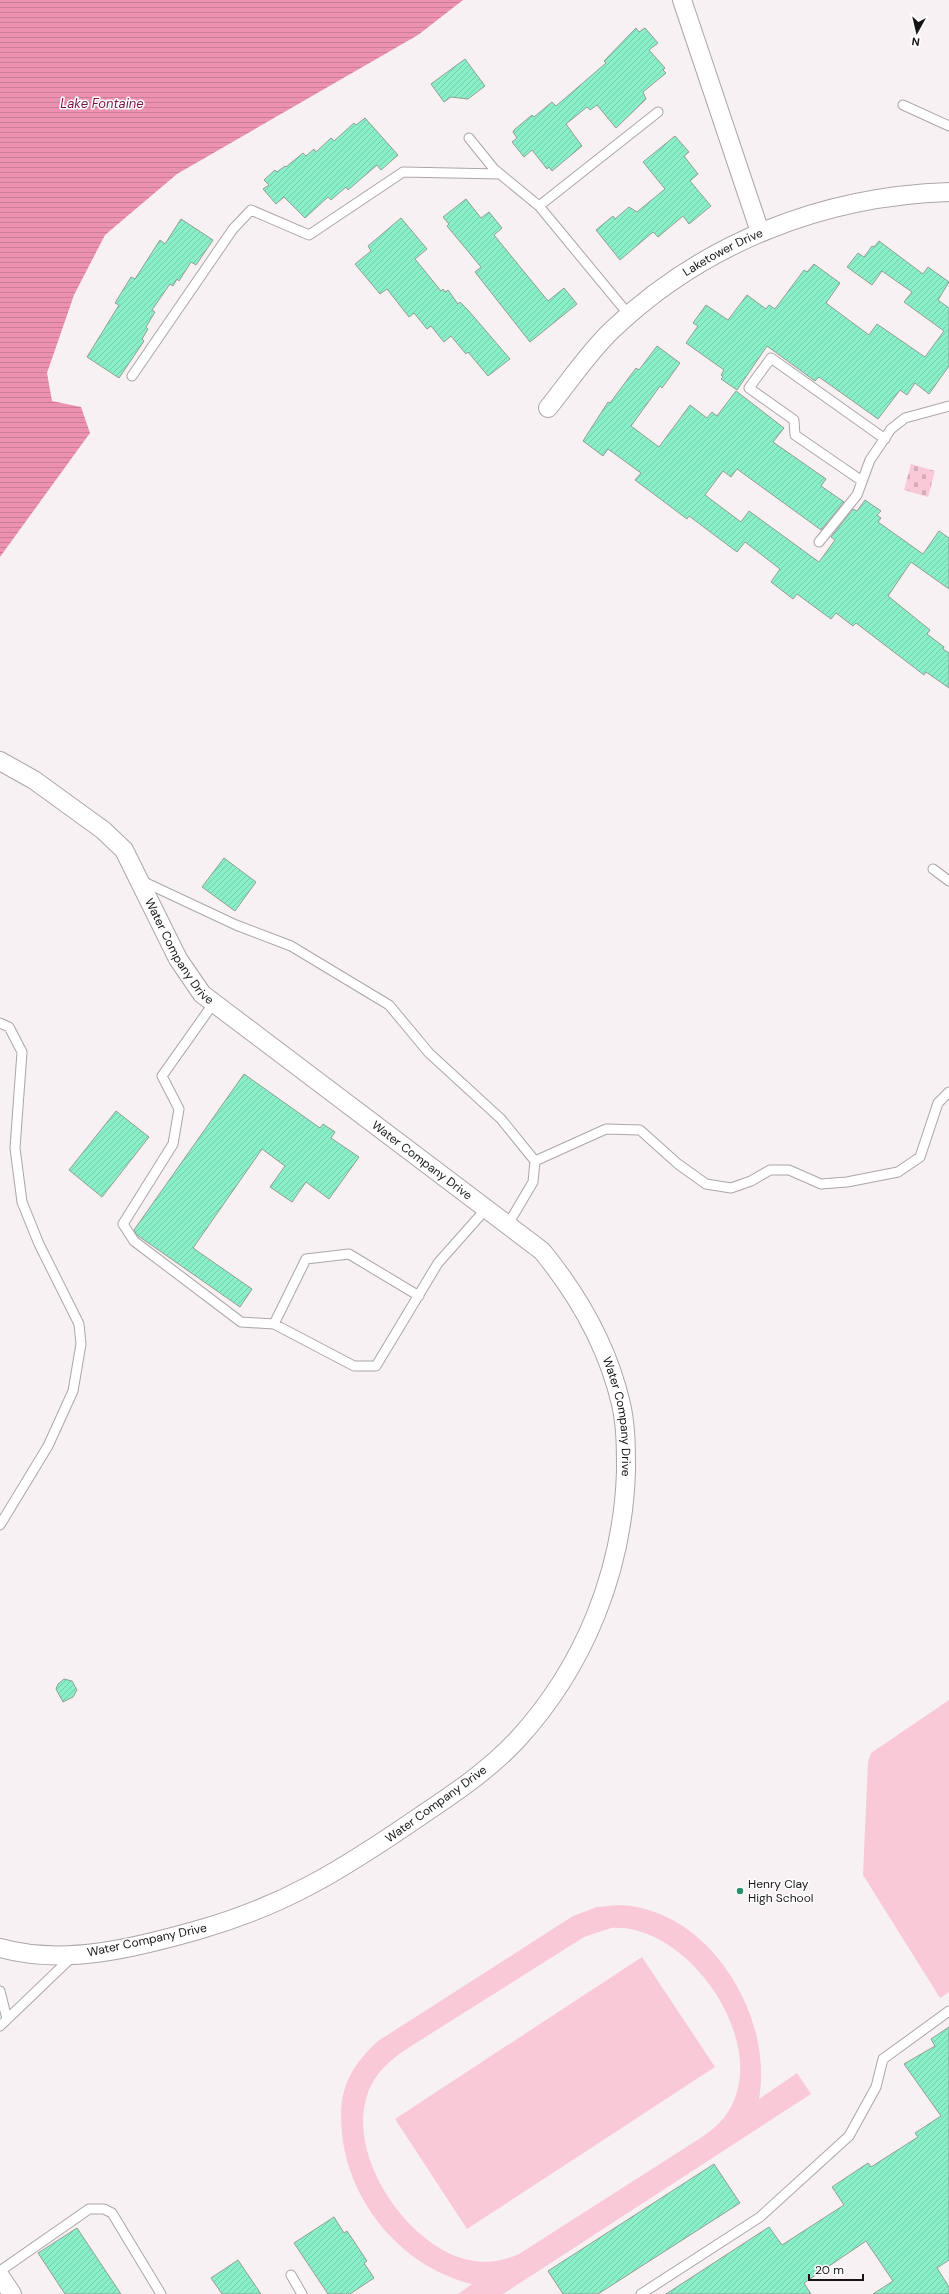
<svg xmlns="http://www.w3.org/2000/svg" width="949" height="2294" font-family="'DM Sans',sans-serif">
	<defs>
		<pattern id="cemetery-stones" width="16" height="16" patternUnits="userSpaceOnUse"><rect width="16" height="16" fill="#fac9d8"/><path d="M2 7V4a2 2 0 0 1 4 0v3zM10 15v-3a2 2 0 0 1 4 0v3z" fill="#d6acb8"/></pattern>
		<pattern id="water-rules" width="6" height="5" patternUnits="userSpaceOnUse"><rect width="6" height="5" fill="#ec92b0"/><path d="M0 2.5h6" fill="none" stroke="#ca7d96"/></pattern>
		<pattern id="building-hatch" width="6" height="6" patternUnits="userSpaceOnUse"><rect width="6" height="6" fill="#88efc6"/><path d="M-1 1l2-2M0 6l6-6M5 7l2-2" fill="none" stroke="#75cca9"/></pattern>
	</defs>
	<rect width="100%" height="100%" fill="#f8f1f3"/>
	<path fill="#fac9d8" fill-rule="evenodd" d="M 949,1700 L 949,1992 L 940,1998 L 863,1875 L 868,1762 L 871,1753 Z
		M 619,1905 C 709,1908 774,2016 759,2099 L 797,2073 L 811,2094 L 503,2294 L 458,2294 L 472,2284 C 406,2268 354,2210 343,2142 C 341,2125 339,2105 345,2088 C 351,2069 363,2055 378,2041 L 573,1916 L 597,1907 ZM 611,1928 C 683,1923 759,2027 736,2095 C 730,2114 718,2126 702,2137 L 519,2254 C 503,2261 486,2264 469,2260 C 408,2247 347,2157 367,2096 C 373,2075 388,2062 405,2050 L 584,1937 Z
		M 642,1957 L 715,2067 L 467,2229 L 395,2119 Z"/>
	<path fill="url(#cemetery-stones)" d="M 911,464 L 935,471 L 928,497 L 904,490 Z"/>
	<path fill="url(#water-rules)" d="M 0,0 L 463,0 L 418,35 L 177,174 L 105,235 L 74,295 L 47,373 L 52,401 L 81,407 L 90,433 L 0,557 Z"/>
	<path fill="url(#building-hatch)" stroke="#959c99" d="M 636,28 L 639,32 L 645,28 L 658,43 L 649,50 L 665,68 L 663,70 L 666,73 L 643,92 L 646,99 L 616,128 L 597,105 L 590,110 L 587,107 L 566,124 L 582,146 L 552,171 L 549,167 L 547,169 L 532,150 L 524,157 L 512,142 L 517,138 L 513,132 L 514,130 L 532,115 L 534,117 L 552,102 L 556,106 L 570,94 L 606,63 L 604,61 Z
		M 465,59 L 485,86 L 468,99 L 451,97 L 444,102 L 431,84 Z
		M 365,118 L 398,155 L 381,170 L 377,165 L 348,190 L 346,187 L 331,200 L 328,197 L 305,218 L 284,197 L 276,204 L 263,189 L 269,185 L 264,180 L 275,170 L 277,172 L 285,166 L 286,167 L 303,153 L 306,156 L 314,149 L 316,152 L 331,138 L 334,141 L 354,123 L 356,125 Z
		M 675,136 L 689,152 L 684,156 L 698,174 L 690,181 L 711,206 L 689,224 L 683,216 L 658,237 L 653,232 L 620,260 L 596,230 L 613,216 L 615,219 L 629,207 L 637,212 L 665,189 L 643,162 Z
		M 466,199 L 481,218 L 489,212 L 502,228 L 494,235 L 548,301 L 564,288 L 577,304 L 530,342 L 475,272 L 481,267 L 447,226 L 449,224 L 443,217 Z
		M 401,218 L 427,249 L 415,259 L 441,291 L 443,289 L 445,292 L 448,290 L 458,304 L 460,302 L 468,310 L 510,359 L 488,376 L 468,352 L 466,354 L 451,336 L 444,342 L 431,326 L 427,329 L 414,313 L 409,317 L 387,289 L 380,294 L 355,264 L 371,251 L 368,246 Z
		M 181,219 L 213,240 L 196,265 L 191,262 L 179,281 L 177,279 L 173,286 L 170,284 L 152,310 L 155,312 L 146,327 L 148,329 L 142,339 L 144,341 L 119,378 L 87,357 L 119,305 L 115,303 L 131,277 L 135,279 L 160,240 L 165,244 Z
		M 879,241 L 923,274 L 928,267 L 949,282 L 938,300 L 949,308 L 949,366 L 929,394 L 915,383 L 907,395 L 900,390 L 878,419 L 819,377 L 815,381 L 767,346 L 737,390 L 721,379 L 723,377 L 721,375 L 724,370 L 686,343 L 698,326 L 693,323 L 706,305 L 728,320 L 747,295 L 766,309 L 769,305 L 775,309 L 804,270 L 807,272 L 814,264 L 840,283 L 826,303 L 869,335 L 877,324 L 925,357 L 944,331 L 904,302 L 912,292 L 882,271 L 872,285 L 847,267 L 858,253 L 864,257 L 872,246 L 874,247 Z
		M 657,346 L 680,363 L 662,388 L 660,386 L 631,426 L 659,447 L 690,405 L 707,418 L 712,412 L 717,416 L 736,391 L 784,428 L 773,442 L 826,479 L 821,486 L 844,502 L 821,530 L 737,469 L 731,477 L 723,471 L 705,495 L 741,522 L 749,511 L 819,562 L 835,540 L 831,537 L 853,509 L 857,511 L 865,500 L 881,511 L 877,515 L 881,518 L 878,522 L 923,554 L 939,531 L 949,538 L 949,589 L 911,562 L 888,596 L 930,630 L 927,634 L 944,647 L 943,649 L 949,653 L 949,688 L 926,672 L 924,675 L 856,623 L 853,626 L 836,613 L 831,619 L 797,594 L 793,599 L 771,582 L 780,569 L 745,542 L 737,552 L 689,516 L 687,519 L 635,480 L 641,473 L 608,449 L 603,456 L 583,441 L 608,402 L 610,403 L 636,368 L 639,370 Z
		M 224,858 L 256,882 L 235,911 L 202,887 Z
		M 244,1074 L 320,1128 L 323,1124 L 335,1132 L 331,1138 L 359,1157 L 329,1199 L 306,1182 L 292,1202 L 270,1187 L 285,1166 L 262,1149 L 193,1248 L 252,1289 L 240,1307 L 137,1235 L 134,1230 Z
		M 116,1111 L 149,1137 L 102,1197 L 69,1170 Z
		M 64,1679 L 72,1681 L 77,1690 L 73,1697 L 63,1702 L 56,1689 L 58,1684 Z
		M 949,2027 L 949,2260 L 937,2268 L 949,2287 L 949,2294 L 873,2294 L 893,2281 L 866,2241 L 804,2283 L 811,2294 L 666,2294 L 769,2227 L 782,2245 L 844,2205 L 832,2187 L 868,2163 L 871,2167 L 918,2137 L 915,2133 L 941,2116 L 904,2064 L 935,2046 L 931,2039 Z
		M 714,2164 L 740,2203 L 598,2294 L 563,2294 L 548,2271 Z
		M 334,2217 L 344,2233 L 347,2231 L 367,2261 L 364,2263 L 374,2278 L 350,2294 L 328,2294 L 294,2243 Z
		M 77,2228 L 121,2294 L 65,2294 L 38,2253 Z
		M 238,2260 L 261,2294 L 222,2294 L 211,2278 Z"/>
	<g fill="none" stroke-linecap="round" stroke-linejoin="round">
		<defs>
			<path id="lane" d="M 903,105 L 949,126
				M 469,138 L 494,169 L 539,206 L 629,315
				M 539,206 L 658,112
				M 132,376 L 233,229 L 251,210 L 309,235 L 403,172 L 500,174
				M 862,481 L 795,435 L 794,420 L 749,388 L 771,358 L 885,439
				M 819,542 L 857,495 L 870,460 L 891,429 L 905,418 L 949,406
				M 933,869 L 949,881
				M 142,881 L 236,925 L 291,946 L 389,1005 L 429,1053 L 501,1119 L 535,1161 L 533,1182 L 507,1226
				M 213,1004 L 162,1076 L 179,1109 L 173,1144 L 123,1224 L 134,1241 L 241,1322 L 274,1324 L 354,1366 L 376,1366 L 438,1263 L 485,1210
				M 0,1023 L 9,1027 L 22,1052 L 15,1148 L 22,1202 L 39,1244 L 79,1324 L 81,1344 L 73,1391 L 48,1446 L 0,1525
				M 535,1161 L 606,1129 L 640,1130 L 678,1164 L 706,1184 L 731,1188 L 751,1181 L 770,1170 L 789,1170 L 821,1184 L 847,1182 L 898,1172 L 920,1157 L 938,1103 L 949,1092
				M 274,1324 L 306,1259 L 349,1254 L 419,1296
				M 0,1991 L 7,2019
				M 0,2026 L 73,1956
				M 0,2271 L 89,2209 L 104,2209 L 112,2213 L 161,2294
				M 291,2275 L 302,2294
				M 641,2294 L 760,2217 L 849,2136 L 876,2087 L 883,2059 L 949,2011"/>
			<g id="street">
				<path d="M 682,0 L 760,232"/>
				<path id="s1" d="M 548,408 C 569,382 588,353 612,330 C 703,243 823,196 949,192"/>
				<path id="s2" d="M 0,761 L 34,780 L 103,830 L 124,850 L 178,959 L 202,994 L 542,1251 C 578,1295 608,1348 621,1404 C 626,1426 626,1448 626,1471 C 623,1570 585,1666 517,1740 C 488,1771 452,1795 416,1819 C 343,1869 284,1906 198,1930 C 135,1948 64,1966 0,1948"/>
				<path d="M 0,2276 L 12,2294"/>
			</g>
		</defs>
		<use href="#lane" stroke="#ada5a7" stroke-width="11"/>
		<use href="#street" stroke="#ada5a7" stroke-width="20"/>
		<use href="#lane" stroke="#fff" stroke-width="9"/>
		<use href="#street" stroke="#fff" stroke-width="18"/>
	</g>
	<circle fill="#28916e" stroke="#fff" stroke-width="1.5" cx="740" cy="1891" r="4"/>
	<g text-anchor="middle" dominant-baseline="central" stroke-width="3" stroke-linejoin="round" paint-order="stroke">
		<g font-size="12" fill="#171415" stroke="#fff">
			<text stroke="none"><textPath href="#s1" startOffset="237">Laketower Drive</textPath></text>
			<text stroke="none"><textPath href="#s2" startOffset="269">Water Company Drive</textPath></text>
			<text stroke="none"><textPath href="#s2" startOffset="593">Water Company Drive</textPath></text>
			<text stroke="none"><textPath href="#s2" startOffset="929">Water Company Drive</textPath></text>
			<text transform="translate(436 1804) rotate(-36)">Water Company Drive</text>
			<text transform="translate(147 1940) rotate(-12)">Water Company Drive</text>
		</g>
		<g font-size="12" fill="#171415" stroke="#fff" text-anchor="start">
			<text x="748" y="1884">Henry Clay<tspan x="748" dy="14">High School</tspan></text>
		</g>
		<g font-size="13" font-style="italic" fill="#7c1244" stroke="#fff">
			<text x="102" y="103">Lake Fontaine</text>
		</g>
	</g>
	<g transform="translate(917 32) rotate(188)" stroke="#ffffff" stroke-width="3" paint-order="stroke">
	<path d="M0-3L7 15L0 10L-7 15Z" fill="#171415"/>
	<text y="-6" font-size="11" font-weight="bold" text-anchor="middle" fill="#171415">N</text>
	</g>
	<path d="M809 2274v6h54v-6" fill="none" stroke="#171415" stroke-width="2"/>
	<text x="815" y="2274" font-size="12" fill="#171415" stroke="#ffffff" stroke-width="3" paint-order="stroke">20 m</text>
</svg>
